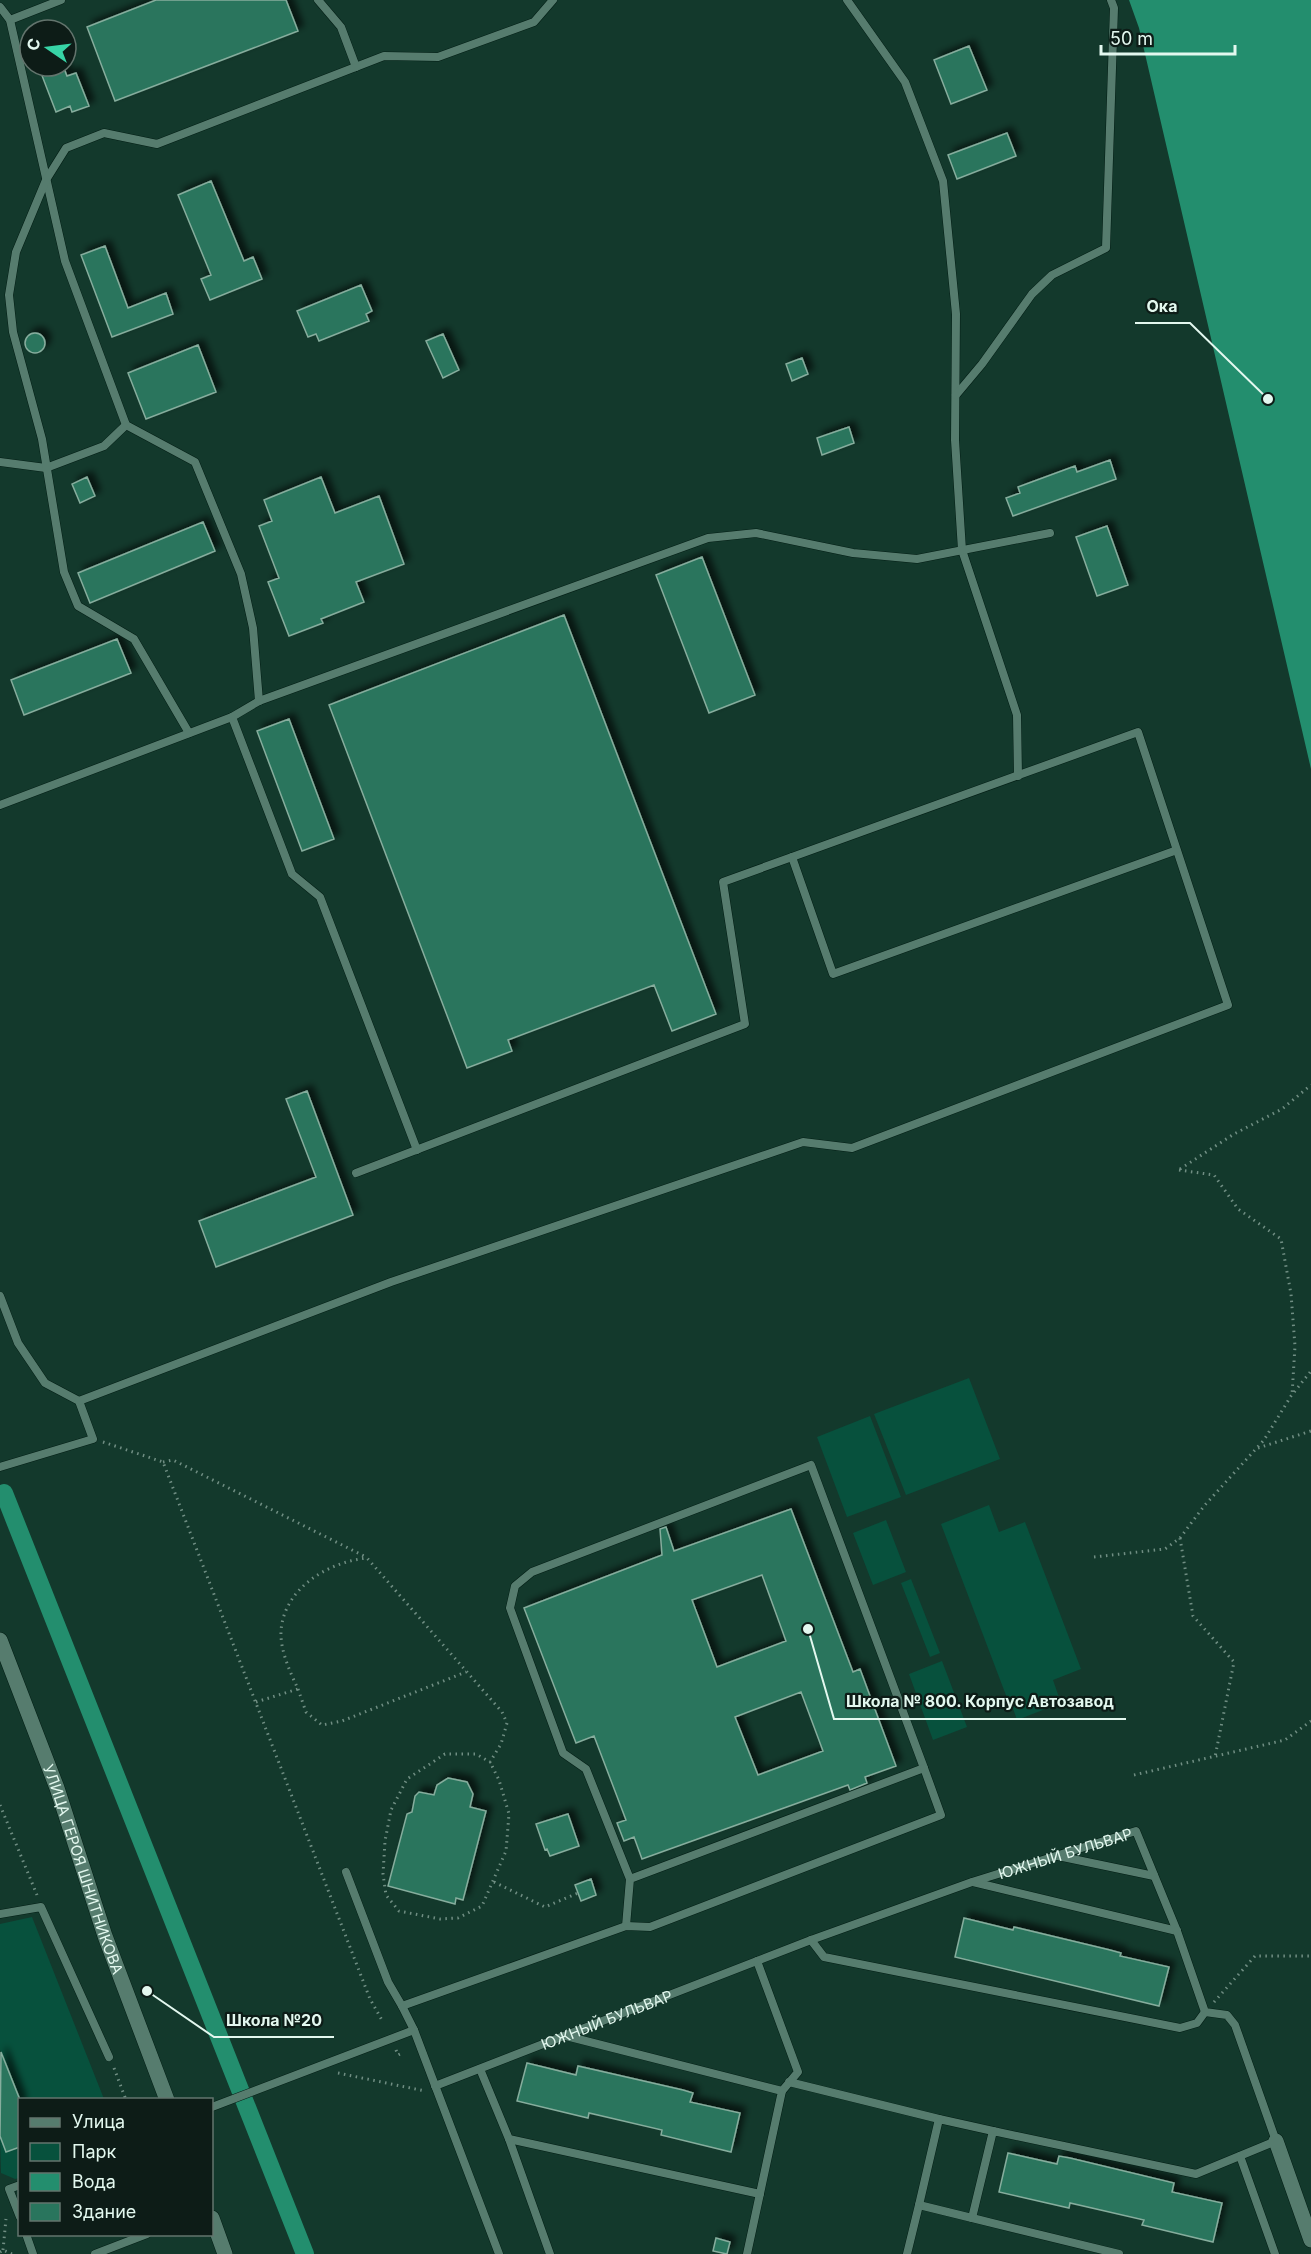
<svg xmlns="http://www.w3.org/2000/svg" width="1311" height="2254" font-family="Inter,sans-serif">
	<defs>
		<filter id="shadow"><feDropShadow dx="5.5" dy="-5.5" stdDeviation="3" flood-color="#0009"/></filter>
	</defs>
	<rect width="100%" height="100%" fill="#13392c"/>
	<path fill="#07513d" d="M 969,1378 L 1000,1459 L 906,1495 L 874,1414 Z
		M 870,1416 L 901,1497 L 847,1517 L 817,1437 Z
		M 989,1505 L 999,1532 L 1025,1522 L 1081,1669 L 1053,1680 L 1061,1703 L 1017,1720 L 1009,1697 L 1007,1698 L 941,1524 Z
		M 886,1520 L 906,1572 L 873,1585 L 853,1533 Z
		M 911,1579 L 940,1653 L 930,1657 L 901,1583 Z
		M 942,1661 L 967,1727 L 933,1740 L 909,1674 Z
		M 32,1917 L 104,2099 L 20,2100 L 0,2050 L 0,1924 Z
		M 0,2136 L 6,2152 L 19,2147 L 19,2178 L 15,2179 L 1,2173 Z"/>
	<path fill="#238e6e" d="M 1129,0 L 1311,0 L 1311,769 L 1139,28 Z"/>
	<g fill="none" stroke-linecap="round" stroke-linejoin="round">
		<path stroke="#238e6e" stroke-width="18" d="M 4,1493 L 305,2254"/>
	</g>
	<path fill="#29755d" stroke="#86ad9d" stroke-width="1.5" fill-rule="evenodd" filter="url(#shadow)" d="M 156,0 L 286,0 L 298,31 L 115,101 L 87,27 Z
		M 969,46 L 987,90 L 951,104 L 934,60 Z
		M 58,66 L 63,66 L 67,76 L 76,73 L 89,106 L 72,112 L 70,106 L 56,112 L 41,73 Z
		M 1007,133 L 1016,156 L 957,179 L 948,155 Z
		M 211,181 L 244,261 L 253,257 L 262,279 L 210,300 L 201,279 L 211,275 L 178,195 Z
		M 105,246 L 128,308 L 166,293 L 173,314 L 112,337 L 81,255 Z
		M 361,285 L 372,311 L 366,314 L 369,321 L 319,341 L 316,334 L 308,337 L 297,311 Z
		M25 343a10 10 0 1 1 20 0a10 10 0 1 1-20 0Z
		M 443,334 L 459,370 L 443,378 L 426,341 Z
		M 198,345 L 216,392 L 146,419 L 128,373 Z
		M 802,358 L 808,374 L 792,381 L 786,364 Z
		M 849,427 L 854,443 L 822,455 L 817,438 Z
		M 1110,460 L 1116,479 L 1013,516 L 1006,498 L 1020,493 L 1018,487 L 1075,466 L 1077,472 Z
		M 87,477 L 95,496 L 80,503 L 72,484 Z
		M 321,477 L 335,513 L 379,496 L 404,564 L 356,582 L 364,602 L 321,619 L 323,623 L 289,636 L 268,582 L 279,578 L 259,526 L 272,521 L 264,500 Z
		M 203,522 L 215,551 L 90,603 L 78,573 Z
		M 1107,526 L 1128,585 L 1097,596 L 1076,537 Z
		M 702,557 L 755,695 L 709,713 L 656,575 Z
		M 564,615 L 716,1014 L 672,1031 L 654,985 L 508,1040 L 512,1051 L 467,1068 L 329,705 Z
		M 117,639 L 131,673 L 24,715 L 11,680 Z
		M 289,719 L 334,839 L 302,851 L 257,731 Z
		M 307,1091 L 353,1215 L 216,1267 L 199,1221 L 316,1177 L 286,1099 Z
		M 791,1509 L 853,1672 L 860,1669 L 896,1766 L 865,1777 L 867,1783 L 850,1790 L 848,1785 L 642,1859 L 634,1837 L 624,1841 L 617,1823 L 626,1820 L 594,1736 L 576,1743 L 524,1608 L 662,1555 L 660,1529 L 666,1527 L 674,1551 ZM 762,1575 L 786,1641 L 717,1667 L 692,1600 ZM 801,1692 L 823,1751 L 758,1775 L 735,1717 Z
		M 448,1778 L 467,1782 L 473,1794 L 470,1807 L 486,1811 L 463,1900 L 456,1898 L 455,1904 L 388,1886 L 407,1814 L 412,1812 L 415,1796 L 419,1792 L 434,1795 L 437,1785 Z
		M 568,1814 L 579,1846 L 550,1856 L 547,1849 L 545,1850 L 536,1824 Z
		M 591,1879 L 596,1895 L 581,1901 L 575,1885 Z
		M 964,1918 L 1013,1930 L 1014,1927 L 1110,1950 L 1121,1953 L 1120,1956 L 1169,1967 L 1159,2006 L 955,1957 Z
		M 1,2052 L 20,2100 L 20,2147 L 6,2152 L 0,2136 Z
		M 527,2063 L 576,2075 L 578,2066 L 683,2090 L 693,2093 L 690,2102 L 740,2113 L 731,2152 L 661,2135 L 662,2130 L 589,2113 L 588,2118 L 517,2101 Z
		M 1008,2153 L 1057,2164 L 1059,2156 L 1070,2158 L 1174,2183 L 1172,2192 L 1222,2203 L 1213,2242 L 1142,2225 L 1144,2220 L 1070,2203 L 1069,2208 L 999,2192 Z
		M 716,2238 L 730,2242 L 727,2254 L 713,2251 Z"/>
	<g fill="none" stroke-linecap="round" stroke-linejoin="round">
		<defs>
			<g id="lane">
				<path d="M 318,0 L 341,27 L 356,67"/>
				<path d="M 847,0 L 905,82 L 943,181 L 956,314 L 955,440 L 962,550 L 1017,715 L 1018,776"/>
				<path d="M 0,7 L 10,20 L 65,261 L 126,425 L 195,462 L 241,574 L 253,628 L 259,701"/>
				<path d="M 10,20 L 61,0"/>
				<path d="M 956,395 L 982,364 L 1032,294 L 1052,275 L 1106,248 L 1114,8 L 1111,0"/>
				<path d="M 0,462 L 46,468 L 104,446 L 126,425"/>
				<path d="M 232,717 L 292,874 L 320,897 L 417,1150"/>
				<path d="M 189,733 L 134,639 L 78,606 L 64,572 L 42,439 L 13,332 L 9,295 L 16,252 L 46,180 L 66,148 L 104,133 L 157,144 L 384,56 L 438,57 L 534,22 L 553,0"/>
				<path d="M 0,805 L 232,717 L 259,701 L 708,538 L 756,533 L 853,553 L 917,559 L 1050,533"/>
				<path d="M 356,1173 L 745,1024 L 723,882 L 792,857"/>
				<path d="M 0,1296 L 18,1343 L 45,1383 L 79,1401 L 93,1439 L 0,1467"/>
				<path d="M 79,1401 L 391,1282 L 803,1142 L 852,1148 L 1228,1005 L 1138,732 L 792,857 L 833,974 L 1177,850"/>
				<path d="M 1058,1856 L 1154,1876"/>
				<path d="M 346,1872 L 388,1982 L 402,2006"/>
				<path d="M 973,1882 L 1177,1931"/>
				<path d="M 0,1914 L 41,1907 L 109,2057"/>
				<path d="M 626,1926 L 630,1879 L 586,1769 L 563,1753 L 510,1608 L 515,1586 L 532,1572 L 811,1465 L 924,1768 L 630,1879"/>
				<path d="M 811,1940 L 824,1957 L 1180,2028 L 1197,2023 L 1205,2012"/>
				<path d="M 757,1961 L 798,2072 L 782,2091"/>
				<path d="M 414,2030 L 402,2006 L 626,1926 L 650,1927 L 941,1815 L 924,1768"/>
				<path d="M 566,2036 L 782,2091 L 747,2254"/>
				<path d="M 480,2069 L 509,2139 L 760,2194"/>
				<path d="M 789,2082 L 939,2119"/>
				<path id="s1" d="M 435,2086 L 811,1940 L 972,1882 L 1136,1831 L 1177,1931 L 1205,2012 L 1227,2015 L 1235,2025 L 1276,2141 L 1196,2174 L 993,2131 L 972,2218 L 1119,2254"/>
				<path d="M 212,2107 L 414,2030 L 499,2254"/>
				<path d="M 509,2139 L 550,2254"/>
				<path d="M 1240,2156 L 1275,2254"/>
				<path d="M 20,2185 L 9,2189 L 20,2217"/>
				<path d="M 972,2218 L 919,2205 L 939,2119 L 993,2131"/>
				<path d="M 26,2234 L 33,2254"/>
				<path d="M 95,2254 L 147,2234"/>
				<path d="M 907,2254 L 919,2205"/>
			</g>
			<g id="street">
				<path id="s2" d="M 0,1640 L 57,1788 L 105,1936 L 167,2100"/>
				<path d="M 1276,2141 L 1311,2240"/>
				<path d="M 212,2218 L 225,2254"/>
			</g>
		</defs>
		<use href="#lane" stroke="#031e15" stroke-width="9"/>
		<use href="#street" stroke="#031e15" stroke-width="16"/>
		<path stroke="#708e83" stroke-width="3" stroke-dasharray="1.5 4.5" stroke-linecap="butt" d="M 1180,1169 L 1234,1134 L 1282,1109 L 1311,1085
			M 1179,1170 L 1214,1175 L 1238,1209 L 1281,1239 L 1291,1294 L 1295,1346 L 1292,1395
			M 103,1442 L 163,1462 L 370,1999 L 383,2022
			M 1258,1448 L 1311,1431
			M 163,1462 L 173,1460 L 366,1557
			M 1180,1538 L 1193,1616 L 1234,1662 L 1215,1757
			M 1094,1557 L 1165,1549 L 1180,1538 L 1204,1506 L 1264,1440 L 1291,1396 L 1311,1371
			M 298,1689 L 306,1712 L 322,1725 L 342,1721 L 466,1672
			M 256,1702 L 298,1689 C 290,1672 280,1650 281,1631 C 284,1588 328,1562 367,1558 L 502,1712 L 507,1723 L 501,1744 L 490,1762 L 476,1754 L 445,1754 L 407,1779 L 391,1810 L 385,1841 L 383,1874 L 386,1895 L 399,1911 L 440,1919 L 458,1918 L 482,1906 L 506,1851 L 509,1814 L 499,1780 L 490,1762
			M 1134,1775 L 1285,1740 L 1311,1721
			M 0,1805 L 37,1895
			M 494,1882 L 545,1907 L 578,1893
			M 1214,2002 L 1255,1956 L 1311,1956
			M 396,2050 L 398,2055 L 402,2053
			M 114,2068 L 126,2100
			M 338,2073 L 425,2091
			M 3,2250 L 6,2219
			M 0,2252 L 3,2250 L 12,2254"/>
		<use href="#lane" stroke="#567c6e" stroke-width="8"/>
		<use href="#street" stroke="#567c6e" stroke-width="15"/>
	</g>
	<g text-anchor="middle" dominant-baseline="central" stroke-width="4.5" stroke-linejoin="round" paint-order="stroke">
		<g font-size="15" fill="#e3f8ef" stroke="#0d1c17">
			<text stroke="none"><textPath href="#s1" startOffset="672">ЮЖНЫЙ БУЛЬВАР</textPath></text>
			<text stroke="none"><textPath href="#s2" startOffset="244">УЛИЦА ГЕРОЯ ШНИТНИКОВА</textPath></text>
			<text stroke="none"><textPath href="#s1" startOffset="184">ЮЖНЫЙ БУЛЬВАР</textPath></text>
		</g>
	</g>
	<path fill="none" stroke="#e3f8ef" stroke-width="2" d="M1268 399L1190 323H1135M808 1629L834 1719H1126M147 1991L214 2037H334"/>
	<g fill="#e3f8ef" stroke="#0d1c17" stroke-width="2">
		<circle cx="1268" cy="399" r="6"/>
		<circle cx="808" cy="1629" r="6"/>
		<circle cx="147" cy="1991" r="6"/>
	</g>
	<g font-size="16" text-anchor="middle" font-weight="bold" fill="#e3f8ef" stroke="#0d1c17" stroke-width="4.5" stroke-linejoin="round" paint-order="stroke">
		<text x="1162" y="312">Ока</text>
		<text x="980" y="1707">Школа № 800. Корпус Автозавод</text>
		<text x="274" y="2026">Школа №20</text>
	</g>
	<rect x="18" y="2098" width="195" height="138" fill="#0d1c17" stroke="#63746d" stroke-width="1.5"/>
	<rect x="30" y="2118" width="30" height="9" fill="#567c6e" stroke="#63746d" stroke-width="1.5"/>
	<text x="72" y="2128" font-size="18" fill="#e3f8ef">Улица</text>
	<rect x="30" y="2143" width="30" height="18" fill="#07513d" stroke="#63746d" stroke-width="1.5"/>
	<text x="72" y="2158" font-size="18" fill="#e3f8ef">Парк</text>
	<rect x="30" y="2173" width="30" height="18" fill="#238e6e" stroke="#63746d" stroke-width="1.5"/>
	<text x="72" y="2188" font-size="18" fill="#e3f8ef">Вода</text>
	<rect x="30" y="2203" width="30" height="18" fill="#29755d" stroke="#63746d" stroke-width="1.5"/>
	<text x="72" y="2218" font-size="18" fill="#e3f8ef">Здание</text>
	<g transform="translate(48 48) rotate(284)"><circle r="28" fill="#0d1c17" stroke="#63746d" stroke-width="1.5"/>
	<path d="M0-4.5L10 22L0 15L-10 22Z" fill="#37d4a6"/>
	<text y="-9" font-size="16" font-weight="bold" text-anchor="middle" fill="#e3f8ef">С</text>
	</g>
	<path d="M1101 45v9h134v-9" fill="none" stroke="#e3f8ef" stroke-width="3"/>
	<text x="1110" y="45" font-size="18" fill="#e3f8ef" stroke="#0d1c17" stroke-width="4.5" paint-order="stroke">50 m</text>
</svg>
